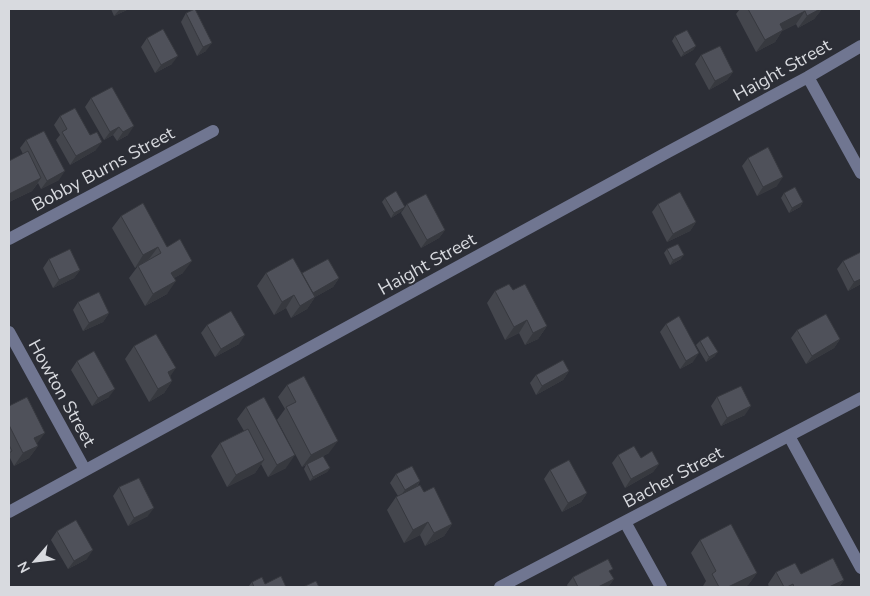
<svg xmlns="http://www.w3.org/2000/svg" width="870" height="596" font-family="'Nunito Sans',sans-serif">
	<rect width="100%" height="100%" fill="#2c2e36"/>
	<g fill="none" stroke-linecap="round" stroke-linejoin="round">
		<path stroke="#707691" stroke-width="12" d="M 808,77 L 861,173
			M 9,239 L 213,131
			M 9,332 L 85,470
			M 789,436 L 861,568
			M 9,512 L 668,152 L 808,77 L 861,46
			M 625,522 L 661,587
			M 500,587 L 861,398"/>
	</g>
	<path fill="#44464d" d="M 111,9 L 129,9 L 114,16 Z
		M 740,9 L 822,9 L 814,19 L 798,28 L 796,24 L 782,31 L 775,42 L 756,52 L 736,14 Z
		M 186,13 L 206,51 L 197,56 L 181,22 Z
		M 675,36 L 696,46 L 693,50 L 681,57 L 672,41 Z
		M 147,38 L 172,64 L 155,73 L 141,47 Z
		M 701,55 L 733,72 L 727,80 L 709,90 L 695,64 Z
		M 91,98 L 128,135 L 117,141 L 113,135 L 104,140 L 85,107 Z
		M 60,116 L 96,150 L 70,165 L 56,140 L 60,135 L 54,125 Z
		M 26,140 L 59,180 L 41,189 L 38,183 L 32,191 L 9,202 L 9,161 L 23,154 L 20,148 Z
		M 748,158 L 777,186 L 757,196 L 742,166 Z
		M 784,193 L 803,202 L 800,207 L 789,213 L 781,198 Z
		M 385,198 L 402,211 L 391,218 L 382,202 Z
		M 407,204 L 445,230 L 439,238 L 421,248 L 401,213 Z
		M 658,204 L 696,222 L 690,231 L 667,242 L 652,212 Z
		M 121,216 L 167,247 L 183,273 L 174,278 L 167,294 L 145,306 L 129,278 L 138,266 L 149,259 L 135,268 L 112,228 Z
		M 667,249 L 681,259 L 670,265 L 664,253 Z
		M 861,252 L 861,284 L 848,291 L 837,269 L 843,261 Z
		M 49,259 L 80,270 L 74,278 L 53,288 L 43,268 Z
		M 266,273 L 339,278 L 333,287 L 315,297 L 307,309 L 291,318 L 286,308 L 274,315 L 257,286 Z
		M 513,290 L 547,326 L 538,339 L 525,345 L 519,333 L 505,340 L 487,303 L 495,291 Z
		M 78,302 L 109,313 L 103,322 L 83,331 L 73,310 Z
		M 666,324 L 693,362 L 680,369 L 660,332 Z
		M 207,325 L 239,344 L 215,357 L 201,333 Z
		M 797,330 L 840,339 L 834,348 L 806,364 L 791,338 Z
		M 700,341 L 715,356 L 706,362 L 696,345 Z
		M 134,346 L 170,376 L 172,381 L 164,393 L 149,402 L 125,359 Z
		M 77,361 L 109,397 L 92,406 L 71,370 Z
		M 569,371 L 563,380 L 536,395 L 530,383 L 536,375 Z
		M 287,385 L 329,453 L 323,456 L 330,468 L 327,472 L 310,481 L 304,469 L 306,465 L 302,467 L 277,420 L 285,409 L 278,397 Z
		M 717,397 L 745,415 L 721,426 L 711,406 Z
		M 9,406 L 38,446 L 29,458 L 14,466 L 9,456 Z
		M 246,407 L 286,468 L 268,477 L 261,464 L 255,473 L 227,487 L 211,456 L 220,443 L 244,431 L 237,419 Z
		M 618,455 L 641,458 L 659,464 L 653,472 L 625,488 L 612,463 Z
		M 550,470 L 587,493 L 581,502 L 562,512 L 544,479 Z
		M 396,474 L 420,481 L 417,487 L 424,492 L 452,524 L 444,536 L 425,546 L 420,535 L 404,543 L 387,510 L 396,497 L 398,496 L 390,483 Z
		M 119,487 L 148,516 L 128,526 L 113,496 Z
		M 57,531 L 87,559 L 68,569 L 51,540 Z
		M 700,540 L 757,573 L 748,585 L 744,587 L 704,587 L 703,586 L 706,581 L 691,553 Z
		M 776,572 L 801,574 L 844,580 L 839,587 L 769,587 L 768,584 Z
		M 573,577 L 614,579 L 608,587 L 568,587 L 567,585 Z
		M 252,582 L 265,584 L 286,587 L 248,587 Z"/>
	<path fill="#37393f" d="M 120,9 L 129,9 L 114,16 Z
		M 820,9 L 822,9 L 814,19 L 798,28 L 807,16 Z
		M 805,11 L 796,24 L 782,31 L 775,42 L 756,52 L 765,40 L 780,24 Z
		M 212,43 L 206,51 L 197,56 L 203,47 Z
		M 696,46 L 693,50 L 681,57 L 684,53 Z
		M 178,56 L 172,64 L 155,73 L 161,65 Z
		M 733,72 L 727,80 L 709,90 L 715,81 Z
		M 134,126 L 128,135 L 117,141 L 123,132 Z
		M 119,127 L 113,135 L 104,140 L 110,132 Z
		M 102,142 L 96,150 L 70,165 L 76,156 Z
		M 65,171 L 59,180 L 41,189 L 47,181 Z
		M 783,177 L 777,186 L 757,196 L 763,187 Z
		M 41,178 L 32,191 L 9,202 L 9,194 Z
		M 803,202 L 800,207 L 789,213 L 792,208 Z
		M 405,207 L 402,211 L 391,218 L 394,213 Z
		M 696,222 L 690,231 L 667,242 L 673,234 Z
		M 445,230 L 439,238 L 421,248 L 427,240 Z
		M 158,247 L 149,259 L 135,268 L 143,255 Z
		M 684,255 L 681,259 L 670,265 L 673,260 Z
		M 192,261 L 183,273 L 162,285 L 171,273 Z
		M 80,270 L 74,278 L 53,288 L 59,280 Z
		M 339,278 L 333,287 L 315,297 L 307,309 L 291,318 L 300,306 L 313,293 Z
		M 861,279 L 861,284 L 848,291 L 854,282 Z
		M 176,281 L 167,294 L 145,306 L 153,294 Z
		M 294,295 L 286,308 L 274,315 L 282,302 Z
		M 109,313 L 103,322 L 83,331 L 89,323 Z
		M 527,320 L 519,333 L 505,340 L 514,327 Z
		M 547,326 L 538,339 L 525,345 L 533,333 Z
		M 245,335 L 239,344 L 215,357 L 221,349 Z
		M 840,339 L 834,348 L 806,364 L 812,356 Z
		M 718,352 L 715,356 L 706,362 L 709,357 Z
		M 699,353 L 693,362 L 680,369 L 686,361 Z
		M 176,368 L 167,381 L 168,372 Z
		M 569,371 L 563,380 L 536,395 L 542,386 Z
		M 172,381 L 164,393 L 149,402 L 158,389 Z
		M 115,389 L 109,397 L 92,406 L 98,398 Z
		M 751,406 L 745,415 L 721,426 L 727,418 Z
		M 45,433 L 36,445 L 34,438 Z
		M 338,441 L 329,453 L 302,467 L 311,455 Z
		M 38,446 L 29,458 L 14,466 L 23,453 Z
		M 295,455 L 286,468 L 268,477 L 277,465 Z
		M 264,460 L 255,473 L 227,487 L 236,475 Z
		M 659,464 L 653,472 L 625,488 L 631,479 Z
		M 330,468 L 327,472 L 310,481 L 313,477 Z
		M 420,481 L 414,490 L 399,498 L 405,490 Z
		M 587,493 L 581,502 L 562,512 L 568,503 Z
		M 154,508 L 148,516 L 128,526 L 134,518 Z
		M 428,522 L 420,535 L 404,543 L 413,530 Z
		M 452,524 L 444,536 L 425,546 L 434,533 Z
		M 93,550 L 87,559 L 68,569 L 74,561 Z
		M 757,573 L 748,585 L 744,587 L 728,587 Z
		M 614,579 L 608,587 L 598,587 Z
		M 844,580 L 839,587 L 829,587 Z"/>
	<path fill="#4f515a" stroke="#37393f" d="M 195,9 L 212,43 L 203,47 L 186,13 Z
		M 748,9 L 820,9 L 807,16 L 805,11 L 780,24 L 783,30 L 765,40 Z
		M 163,29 L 178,56 L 161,65 L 147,38 Z
		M 687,30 L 696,46 L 684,53 L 675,36 Z
		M 720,46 L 733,72 L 715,81 L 701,55 Z
		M 112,87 L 134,126 L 123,132 L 119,127 L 110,132 L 91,98 Z
		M 75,108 L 90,135 L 97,132 L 102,142 L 76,156 L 62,132 L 67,129 L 60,116 Z
		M 44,131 L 65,171 L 47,181 L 26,140 Z
		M 768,147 L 783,177 L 763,187 L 748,158 Z
		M 28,151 L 41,178 L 9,194 L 9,161 Z
		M 795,187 L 803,202 L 792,208 L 784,193 Z
		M 396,191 L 405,207 L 394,213 L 385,198 Z
		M 680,192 L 696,222 L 673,234 L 658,204 Z
		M 426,194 L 445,230 L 427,240 L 407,204 Z
		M 143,203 L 167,247 L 180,239 L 192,261 L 171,273 L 176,281 L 153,294 L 138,266 L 161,253 L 158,247 L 143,255 L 121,216 Z
		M 678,244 L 684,255 L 673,260 L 667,249 Z
		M 70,249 L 80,270 L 59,280 L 49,259 Z
		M 861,252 L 861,279 L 854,282 L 843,261 Z
		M 293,258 L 315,297 L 300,306 L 294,295 L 282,302 L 266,273 Z
		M 328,259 L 339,278 L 313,293 L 302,273 Z
		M 509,284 L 513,290 L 525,284 L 547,326 L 533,333 L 527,320 L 514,327 L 495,291 Z
		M 99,292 L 109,313 L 89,323 L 78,302 Z
		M 231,311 L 245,335 L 221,349 L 207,325 Z
		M 826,314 L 840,339 L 812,356 L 797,330 Z
		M 679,316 L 699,353 L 686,361 L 666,324 Z
		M 156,334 L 176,368 L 168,372 L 172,381 L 158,389 L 134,346 Z
		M 708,336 L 718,352 L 709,357 L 700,341 Z
		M 94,351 L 115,389 L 98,398 L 77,361 Z
		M 563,360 L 569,371 L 542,386 L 536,375 Z
		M 304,376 L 338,441 L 311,455 L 286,407 L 296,402 L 287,385 Z
		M 741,386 L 751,406 L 727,418 L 717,397 Z
		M 27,397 L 45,433 L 34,438 L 38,446 L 23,453 L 9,425 L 9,406 Z
		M 264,397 L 295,455 L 277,465 L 246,407 Z
		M 248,429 L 264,460 L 236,475 L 220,443 Z
		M 9,445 L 12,451 L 9,453 Z
		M 634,446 L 641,458 L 652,451 L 659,464 L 631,479 L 618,455 Z
		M 323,456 L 330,468 L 313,477 L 307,464 Z
		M 569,460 L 587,493 L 568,503 L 550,470 Z
		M 412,466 L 420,481 L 405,490 L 396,474 Z
		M 139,478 L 154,508 L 134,518 L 119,487 Z
		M 420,485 L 424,492 L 434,487 L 452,524 L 434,533 L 428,522 L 413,530 L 396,497 Z
		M 76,520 L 93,550 L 74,561 L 57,531 Z
		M 731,524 L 757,573 L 728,587 L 719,587 L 712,574 L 716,571 L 700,540 Z
		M 833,558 L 844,580 L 829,587 L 794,587 L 793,584 L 787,587 L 784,587 L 776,572 L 795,563 L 801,574 Z
		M 608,559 L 613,569 L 609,571 L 614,579 L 598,587 L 578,587 L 573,577 Z
		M 281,576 L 286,587 L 254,587 L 252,582 L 262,577 L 265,584 Z
		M 316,581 L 319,587 L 303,587 Z"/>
	<g text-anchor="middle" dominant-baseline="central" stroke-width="4" stroke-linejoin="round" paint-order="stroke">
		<g font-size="18" fill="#d8dadf" stroke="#2c2e36">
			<text transform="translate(782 70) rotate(-29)">Haight Street</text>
			<text transform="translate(103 169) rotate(-28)">Bobby Burns Street</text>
			<text transform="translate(427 264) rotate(-29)">Haight Street</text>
			<text transform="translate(62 393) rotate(61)">Howton Street</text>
			<text transform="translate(673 477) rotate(-28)">Bacher Street</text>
		</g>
	</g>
	<rect width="870" height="596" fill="none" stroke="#d8dadf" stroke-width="20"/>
	<g transform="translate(35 561) rotate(242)" stroke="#2c2e36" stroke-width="4" paint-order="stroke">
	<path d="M0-4L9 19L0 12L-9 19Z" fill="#d8dadf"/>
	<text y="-8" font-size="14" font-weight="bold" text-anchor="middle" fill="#d8dadf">N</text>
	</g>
</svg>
